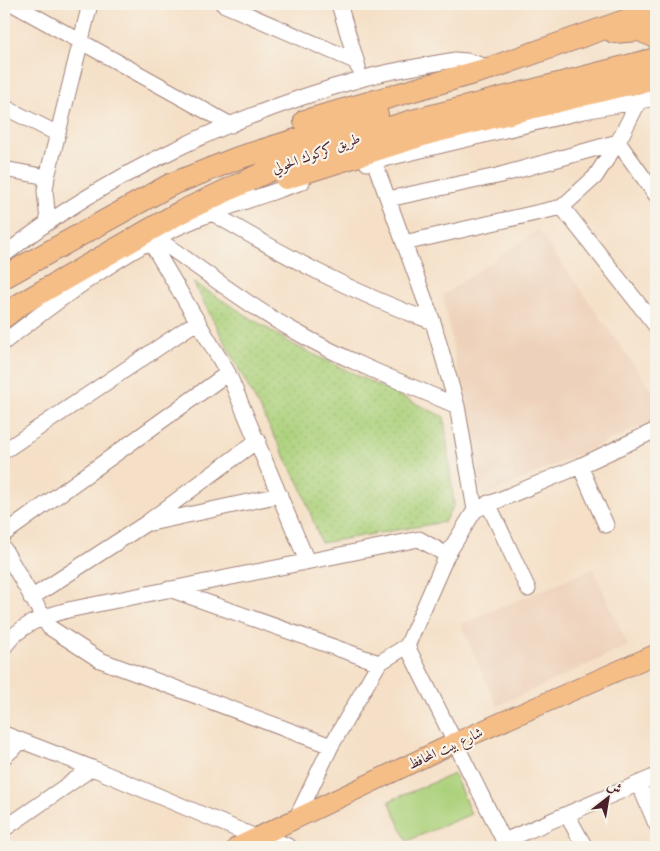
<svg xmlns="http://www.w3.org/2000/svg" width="660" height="851" font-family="'Libre Caslon Text',Amiri,serif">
	<defs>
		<pattern id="park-dots" width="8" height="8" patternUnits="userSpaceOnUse" patternTransform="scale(1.25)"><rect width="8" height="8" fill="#acd17b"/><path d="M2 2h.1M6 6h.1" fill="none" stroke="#96b36a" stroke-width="1.8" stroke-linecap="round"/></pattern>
	</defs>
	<rect width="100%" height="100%" fill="#f7f3e8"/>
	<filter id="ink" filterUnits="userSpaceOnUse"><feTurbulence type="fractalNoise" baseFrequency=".02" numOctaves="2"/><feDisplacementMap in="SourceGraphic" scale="10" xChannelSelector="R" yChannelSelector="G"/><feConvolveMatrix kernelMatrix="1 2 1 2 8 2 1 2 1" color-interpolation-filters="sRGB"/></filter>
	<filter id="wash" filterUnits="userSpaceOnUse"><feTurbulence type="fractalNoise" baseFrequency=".0096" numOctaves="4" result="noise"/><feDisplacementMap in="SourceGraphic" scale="20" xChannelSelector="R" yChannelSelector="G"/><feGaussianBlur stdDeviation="1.12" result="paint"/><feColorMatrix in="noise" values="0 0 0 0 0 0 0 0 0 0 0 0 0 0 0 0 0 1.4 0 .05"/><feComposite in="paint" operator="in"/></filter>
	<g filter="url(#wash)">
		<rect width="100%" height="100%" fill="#f5e0c7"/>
		<path fill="#eed1ba" d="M 538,230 L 656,396 L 656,420 L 482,497 L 443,295 Z
			M 593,569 L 628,646 L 497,706 L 461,624 Z"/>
		<path fill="#acd17b" stroke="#7b7853" d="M 454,774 L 471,814 L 407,841 L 389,801 Z"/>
		<path fill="url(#park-dots)" stroke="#7b7853" d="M 193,282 L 294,345 L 444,417 L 454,505 L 444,522 L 321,543 L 301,487 Z"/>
	</g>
	<g filter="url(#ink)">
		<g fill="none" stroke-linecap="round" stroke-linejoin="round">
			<defs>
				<path id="minor" d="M 13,4 L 231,125
					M 223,4 L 357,62
					M 339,4 L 358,67
					M 4,107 L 58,134
					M 374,161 L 433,322 L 457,406 L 475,510
					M 367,163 L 584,111 L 656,98
					M 4,169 L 47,177
					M 388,199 L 497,176 L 618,142 L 656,195
					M 562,207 L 656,326
					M 214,214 C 287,257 353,293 433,322
					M 48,221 L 45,191 L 47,177 L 90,4
					M 156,238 C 203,270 248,306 298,333 C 349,362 404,383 457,406
					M 150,241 L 228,373 L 307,561
					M 404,243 L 562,207 L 595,177 L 618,142 L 639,101
					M 4,255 C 105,175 236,114 361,79 C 391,70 423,66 454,60 L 467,61 L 491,68
					M 4,342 C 52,305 102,267 156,238 C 201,214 253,199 302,182
					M 4,451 L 198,321
					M 580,466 L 606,525
					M 488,503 L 528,589
					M 151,523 L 280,495
					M 4,534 L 228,373
					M 4,549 L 49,627 L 100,660 L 331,746
					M 169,589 L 379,663
					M 31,598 L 145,524 L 258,440
					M 407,646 L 507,847
					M 4,647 C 21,624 41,617 68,610 L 419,539 L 447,555
					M 4,734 L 92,768 L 258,838 L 255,844
					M 4,757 L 22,741
					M 639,784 L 656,824
					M 567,815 L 585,847
					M 296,819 L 331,746 L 379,663 L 407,646 L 447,555 L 475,510 L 580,466 L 656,430
					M 4,829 L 92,768
					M 263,835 L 290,847
					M 504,841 L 656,776"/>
				<path id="major" d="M 237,847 L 454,743 L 656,654"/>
				<path id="highway" d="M 614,32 L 639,30 L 656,37
					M 305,121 L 491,68 L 656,10
					M 286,178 L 429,133 L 619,86 L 656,79
					M 4,277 L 170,185 L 238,158 L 377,115
					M 4,317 L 19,305 L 181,212 L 302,155 L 409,122 L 656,59"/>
			</defs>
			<use href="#minor" stroke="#a08079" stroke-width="17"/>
			<use href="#major" stroke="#a08079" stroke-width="21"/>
			<use href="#highway" stroke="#a08079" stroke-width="24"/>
			<use href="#minor" stroke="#fff" stroke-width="15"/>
			<use href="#major" stroke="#f6be87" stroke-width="19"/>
			<use href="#highway" stroke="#f6be87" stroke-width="22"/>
		</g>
	</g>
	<g text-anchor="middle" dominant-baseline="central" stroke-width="4.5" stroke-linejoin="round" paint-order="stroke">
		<g font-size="14" fill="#4a1f2b" stroke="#f7f3e8">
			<text transform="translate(316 153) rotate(-20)">طريق كركوك الحولي</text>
			<text transform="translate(445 748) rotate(-25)">شارع بيت المحافظ</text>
		</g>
	</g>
	<rect width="660" height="851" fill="none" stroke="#f7f3e8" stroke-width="20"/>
	<g transform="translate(608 798) rotate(31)" stroke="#f7f3e8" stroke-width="4" paint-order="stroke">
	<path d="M0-4L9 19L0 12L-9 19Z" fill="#4a1f2b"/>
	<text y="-8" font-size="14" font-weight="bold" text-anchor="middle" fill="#4a1f2b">ش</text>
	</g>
</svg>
